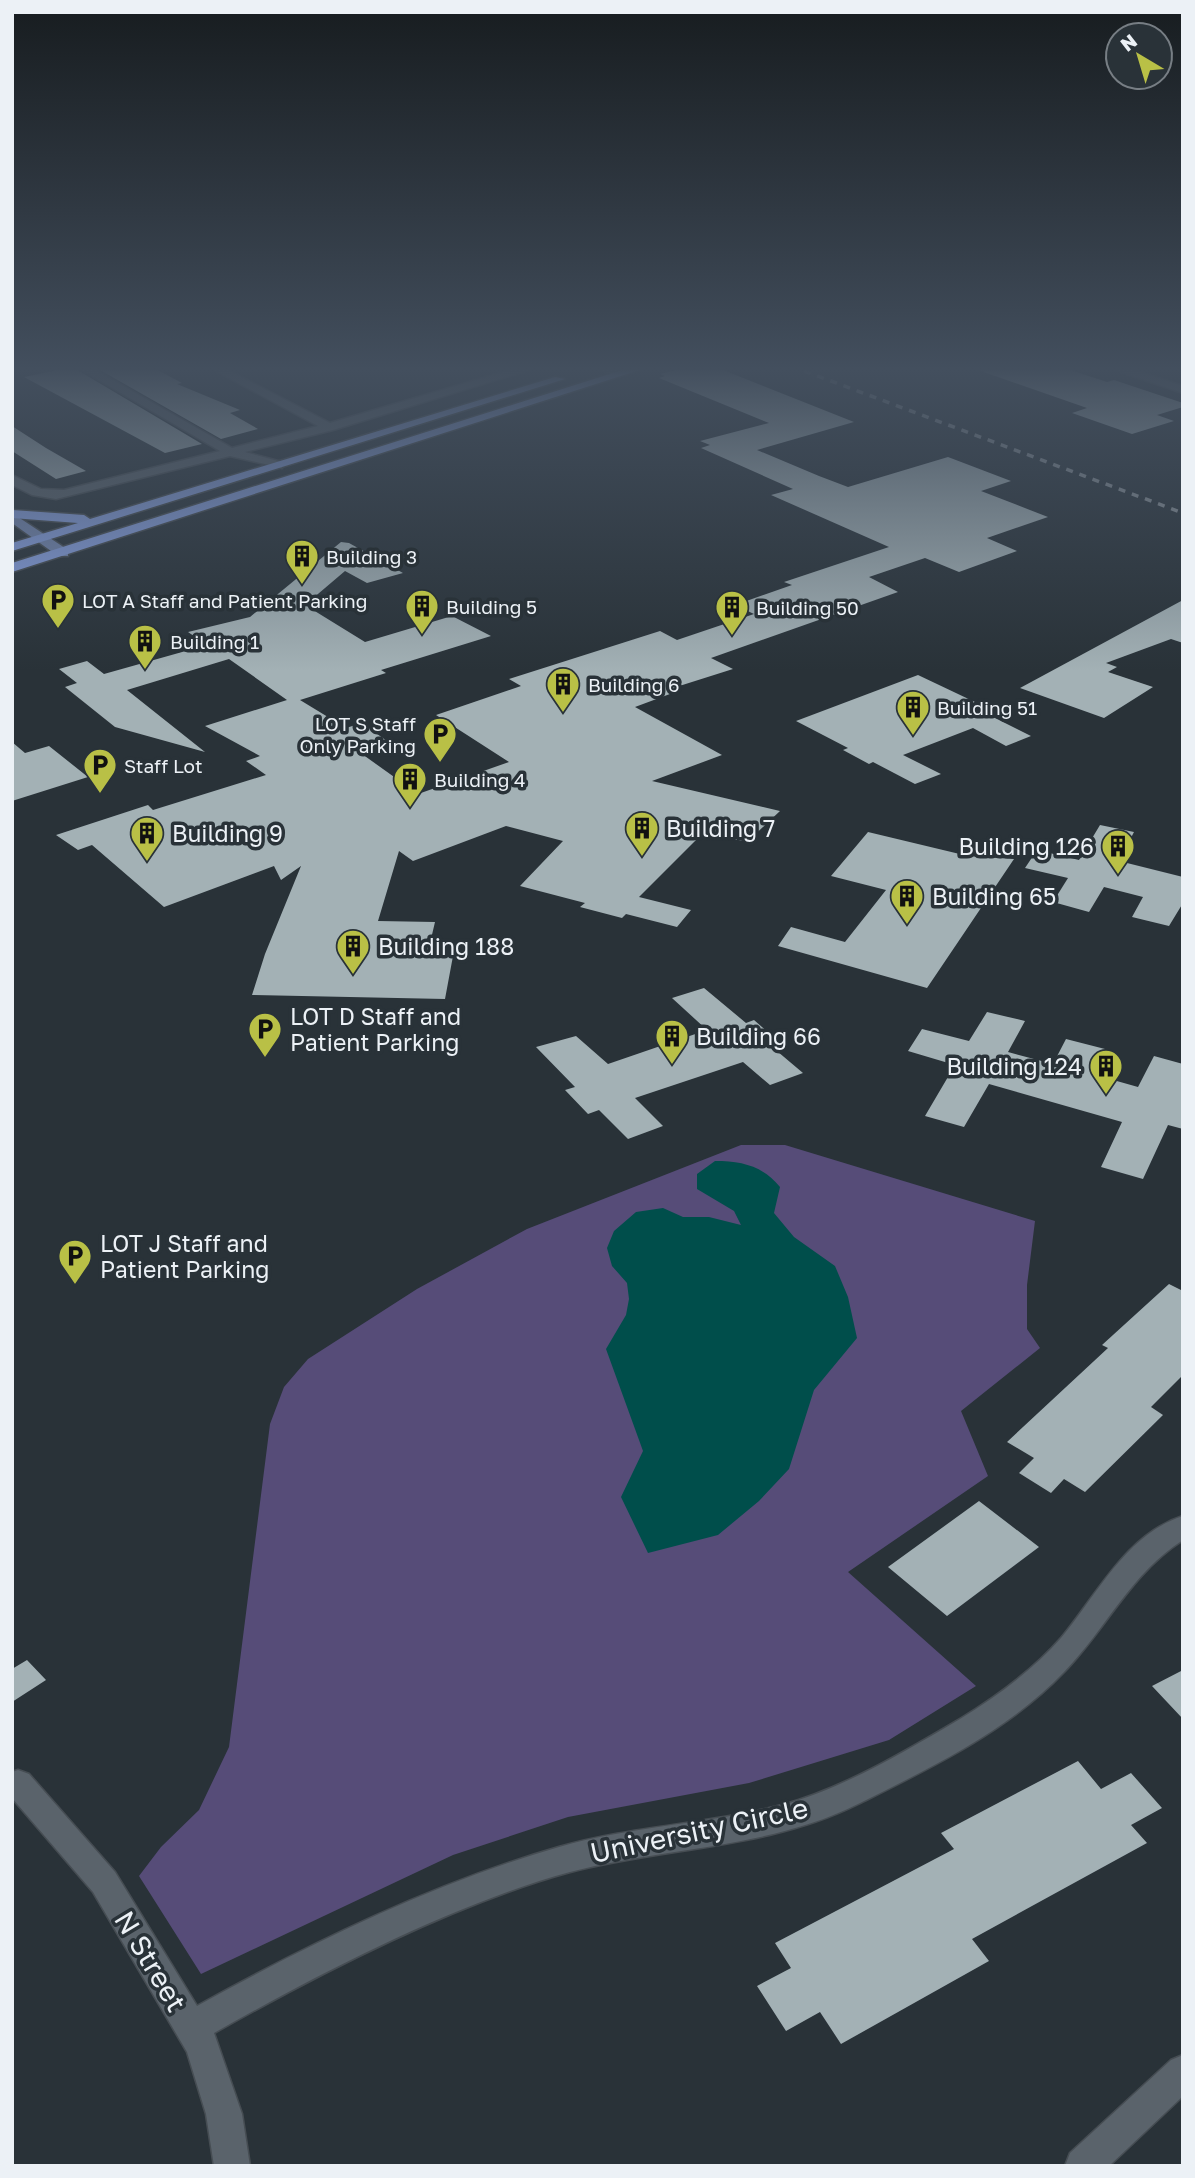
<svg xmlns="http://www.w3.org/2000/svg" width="1195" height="2178" font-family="'Golos Text',sans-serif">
	<rect width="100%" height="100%" fill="#293238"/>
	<path fill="#564c78" d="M 741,1145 L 785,1145 L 1035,1221 L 1027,1285 L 1027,1329 L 1040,1348 L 961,1411 L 988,1476 L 848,1572 L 976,1686 L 889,1740 L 749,1783 L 568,1817 L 453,1855 L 201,1974 L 139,1876 L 161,1847 L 199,1810 L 229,1747 L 270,1424 L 284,1387 L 308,1359 L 417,1289 L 527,1229 Z"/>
	<path fill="#004e4b" d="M 715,1161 C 742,1161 763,1166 780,1187 L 774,1213 L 794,1237 L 835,1266 L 848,1297 L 857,1338 L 814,1390 L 789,1469 L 759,1501 L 718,1535 L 648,1553 L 621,1497 L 643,1451 L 606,1349 L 626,1315 L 629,1299 L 627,1283 L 612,1266 L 607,1248 L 614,1231 L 636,1212 L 663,1208 L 683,1217 L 709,1217 L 741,1225 L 734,1211 L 697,1189 L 697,1174 Z"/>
	<path fill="#a3b1b5" d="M 93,366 L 150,366 L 182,383 L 177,384 L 240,410 L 230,413 L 258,429 L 221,439 Z
		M 693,366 L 713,366 L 854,422 L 757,450 L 819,476 L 848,487 L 948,457 L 1011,481 L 981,491 L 1048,517 L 987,538 L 1017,551 L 959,572 L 925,558 L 869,577 L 898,592 L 711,658 L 733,669 L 673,688 L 678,691 L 635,707 L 722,755 L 652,781 L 780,811 L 747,842 L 704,832 L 639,897 L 691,910 L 677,927 L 626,914 L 622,918 L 580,907 L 585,903 L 520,886 L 563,841 L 506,826 L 413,861 L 399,851 L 378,921 L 435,922 L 427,956 L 453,956 L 445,999 L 252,995 L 265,954 L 301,866 L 281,880 L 274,866 L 164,907 L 92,845 L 78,850 L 56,835 L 148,805 L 153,810 L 266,775 L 246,761 L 260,756 L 205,726 L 287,700 L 229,659 L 127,690 L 205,752 L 115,727 L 65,687 L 77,683 L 59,669 L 87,661 L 104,674 L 207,645 L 188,632 L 250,617 L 341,542 L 349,543 L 403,573 L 367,583 L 345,571 L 305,605 L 365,642 L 452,616 L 491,636 L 381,670 L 386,673 L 300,700 L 346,728 L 362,723 L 391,744 L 362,754 L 418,794 L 509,762 L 436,715 L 521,686 L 509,679 L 660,631 L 677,640 L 754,614 L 735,605 L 792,585 L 784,582 L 889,547 L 771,495 L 793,489 L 701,448 L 710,445 L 700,441 L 769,423 L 659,378 L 665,376 L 660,374 Z
		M 976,366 L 1058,366 L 1107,382 L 1114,380 L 1183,403 L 1183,407 L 1157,415 L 1174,421 L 1132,434 L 1072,413 L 1087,408 L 975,369 Z
		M 73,367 L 74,368 L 202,444 L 165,453 L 24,377 Z
		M 12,426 L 46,448 L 86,471 L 56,479 L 12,451 Z
		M 1183,600 L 1183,643 L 1171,639 L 1106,663 L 1117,667 L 1108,672 L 1153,687 L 1104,718 L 1020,688 Z
		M 918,675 L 996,712 L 989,715 L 1031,736 L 1006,746 L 973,728 L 903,755 L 941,774 L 915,784 L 873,762 L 869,764 L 843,750 L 848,748 L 796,721 Z
		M 12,742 L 25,753 L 49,746 L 88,777 L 12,801 Z
		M 1100,825 L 1134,832 L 1119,861 L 1183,877 L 1183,903 L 1169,926 L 1132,917 L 1143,897 L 1104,887 L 1089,912 L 1053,902 L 1068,878 L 1025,868 L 1037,850 L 1079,860 Z
		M 868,832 L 968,856 L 1014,859 L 927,988 L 778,946 L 791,927 L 845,942 L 886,890 L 831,876 Z
		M 704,988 L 746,1023 L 754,1020 L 780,1043 L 771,1046 L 803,1073 L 770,1085 L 743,1062 L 635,1098 L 663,1126 L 628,1139 L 599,1110 L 588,1114 L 565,1090 L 575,1087 L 536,1047 L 576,1036 L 608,1064 L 707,1030 L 672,998 Z
		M 987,1012 L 1025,1021 L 1008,1052 L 1053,1064 L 1066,1039 L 1105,1049 L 1092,1074 L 1138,1087 L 1154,1056 L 1183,1064 L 1183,1129 L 1168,1125 L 1143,1179 L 1101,1167 L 1122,1122 L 989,1084 L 964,1127 L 925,1116 L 955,1065 L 908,1051 L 922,1029 L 969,1041 Z
		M 1169,1284 L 1183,1291 L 1183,1375 L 1151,1407 L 1163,1415 L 1085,1492 L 1064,1479 L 1051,1493 L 1019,1473 L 1034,1458 L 1007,1442 L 1108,1348 L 1102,1345 Z
		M 979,1501 L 1039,1547 L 947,1616 L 888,1567 Z
		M 27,1660 L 46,1680 L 12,1702 L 12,1669 Z
		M 1183,1670 L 1183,1719 L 1152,1686 Z
		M 1078,1761 L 1101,1789 L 1131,1773 L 1162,1808 L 1131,1825 L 1147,1843 L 972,1939 L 989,1961 L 841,2044 L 820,2012 L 786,2031 L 757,1986 L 791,1968 L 775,1943 L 954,1849 L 941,1833 Z"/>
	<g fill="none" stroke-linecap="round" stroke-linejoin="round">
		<defs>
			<path id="minor" d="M 75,366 L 88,366 L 232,448 L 318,426 L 207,366 L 220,366 L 330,423 L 524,366 L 542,366 L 333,430 L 245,452 L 282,462 L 282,468 L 230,456 L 56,499 L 32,495 L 12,485 L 12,475 L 41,489 L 64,490 L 220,451 Z
				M 593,366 L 608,366 L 624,374 L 614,376 Z
				M 1104,366 L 1121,366 L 1183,386 L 1183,393 Z
				M 1183,1516 L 1183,1540 C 1131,1573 1106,1629 1064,1672 C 1008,1731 930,1768 858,1804 C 768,1849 665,1847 570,1872 C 453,1904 320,1973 214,2033 L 242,2114 L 250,2166 L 214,2166 L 206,2114 L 187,2052 L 93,1892 L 12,1798 L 12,1772 L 18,1770 L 29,1774 L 115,1872 L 197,2006 C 311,1943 434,1883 559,1847 C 632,1826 709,1824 782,1805 C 844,1788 904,1752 960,1719 C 996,1697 1033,1670 1061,1638 C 1097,1595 1126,1534 1183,1516 Z
				M 1183,2055 L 1183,2096 L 1109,2166 L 1065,2166 L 1070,2153 L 1171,2060 Z"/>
			<path id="major" d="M 12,513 L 68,550 L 68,556 L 58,556 L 12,523 Z"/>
			<path id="highway" d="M 635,366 L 652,366 L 12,572 L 12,563 Z
				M 555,377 L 565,379 L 12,551 L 12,543 L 78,523 L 12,518 L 12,510 L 84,515 L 90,519 Z"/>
		</defs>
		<use href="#minor" stroke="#464d53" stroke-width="3"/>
		<use href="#major" stroke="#464d53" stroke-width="3"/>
		<use href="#highway" stroke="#464d53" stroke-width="3"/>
		<use href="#minor" fill="#5a636b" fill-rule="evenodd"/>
		<use href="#major" fill="#7689b3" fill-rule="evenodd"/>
		<use href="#highway" fill="#89a2e3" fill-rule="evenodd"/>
		<path stroke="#8f969b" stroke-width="3.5" stroke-dasharray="7 7" stroke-linecap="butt" d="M 791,366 L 1183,513"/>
	</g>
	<linearGradient id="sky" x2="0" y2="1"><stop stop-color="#171c1f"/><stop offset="0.55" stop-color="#434f5e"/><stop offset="1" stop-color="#434f5e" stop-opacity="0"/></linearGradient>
	<rect width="1195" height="671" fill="url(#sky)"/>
	<defs>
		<symbol id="building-pin" viewBox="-11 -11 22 30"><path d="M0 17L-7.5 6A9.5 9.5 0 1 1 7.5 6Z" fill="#b9c046" stroke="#293238"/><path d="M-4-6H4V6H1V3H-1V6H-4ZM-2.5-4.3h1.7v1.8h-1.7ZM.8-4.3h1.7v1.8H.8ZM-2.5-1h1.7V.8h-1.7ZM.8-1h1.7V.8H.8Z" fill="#111"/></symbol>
		<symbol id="parking-pin" viewBox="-11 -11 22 30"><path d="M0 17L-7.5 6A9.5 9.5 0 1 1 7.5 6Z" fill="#b9c046" stroke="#293238"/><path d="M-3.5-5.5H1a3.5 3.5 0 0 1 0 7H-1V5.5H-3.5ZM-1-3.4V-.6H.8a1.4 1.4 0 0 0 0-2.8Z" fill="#111"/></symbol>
	</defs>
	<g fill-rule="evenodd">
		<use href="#building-pin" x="283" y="537" width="38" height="52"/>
		<use href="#parking-pin" x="39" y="581" width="38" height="52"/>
		<use href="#building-pin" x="403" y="587" width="38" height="52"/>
		<use href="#building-pin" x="713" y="588" width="38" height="52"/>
		<use href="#building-pin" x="126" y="622" width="38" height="52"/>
		<use href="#building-pin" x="544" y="665" width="38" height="52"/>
		<use href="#building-pin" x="894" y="688" width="38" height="52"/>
		<use href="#parking-pin" x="421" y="715" width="38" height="52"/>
		<use href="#parking-pin" x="81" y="746" width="38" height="52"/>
		<use href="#building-pin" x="391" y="760" width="38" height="52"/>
		<use href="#building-pin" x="623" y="809" width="38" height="52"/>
		<use href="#building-pin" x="128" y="814" width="38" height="52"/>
		<use href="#building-pin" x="1099" y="827" width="38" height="52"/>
		<use href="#building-pin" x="888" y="877" width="38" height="52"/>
		<use href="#building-pin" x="334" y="927" width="38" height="52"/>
		<use href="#parking-pin" x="246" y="1010" width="38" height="52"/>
		<use href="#building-pin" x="653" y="1017" width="38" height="52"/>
		<use href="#building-pin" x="1087" y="1047" width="38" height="52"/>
		<use href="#parking-pin" x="56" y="1237" width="38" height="52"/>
	</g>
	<g text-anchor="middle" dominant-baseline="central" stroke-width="7" stroke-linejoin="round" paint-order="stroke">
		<g font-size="19" fill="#ecf1f6" stroke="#293238" text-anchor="start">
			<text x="326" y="556">Building 3</text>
			<text x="82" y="600">LOT A Staff and Patient Parking</text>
			<text x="446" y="606">Building 5</text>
			<text x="756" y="607">Building 50</text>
			<text x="170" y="641">Building 1</text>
			<text x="588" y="684">Building 6</text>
			<text x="937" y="707">Building 51</text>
			<text x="416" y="723" text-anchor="end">LOT S Staff<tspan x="416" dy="22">Only Parking</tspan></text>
			<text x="124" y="765">Staff Lot</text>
			<text x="434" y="779">Building 4</text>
		</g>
		<g font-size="23" fill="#ecf1f6" stroke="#293238" text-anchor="start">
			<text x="666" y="828">Building 7</text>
			<text x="172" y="833">Building 9</text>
			<text x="1094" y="846" text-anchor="end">Building 126</text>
			<text x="932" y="896">Building 65</text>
			<text x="378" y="946">Building 188</text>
			<text x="290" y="1016">LOT D Staff and<tspan x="290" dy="26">Patient Parking</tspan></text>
			<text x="696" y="1036">Building 66</text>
			<text x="1082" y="1066" text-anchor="end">Building 124</text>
			<text x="100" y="1243">LOT J Staff and<tspan x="100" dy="26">Patient Parking</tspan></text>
		</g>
		<g font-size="28" fill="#ecf1f6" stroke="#293238">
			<text transform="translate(699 1830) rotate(-12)">University Circle</text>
			<text transform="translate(151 1961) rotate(59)">N Street</text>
		</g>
	</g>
	<rect width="1195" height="2178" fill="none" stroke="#ecf1f6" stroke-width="28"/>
	<g transform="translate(1139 56) rotate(322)"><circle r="33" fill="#293238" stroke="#777e84" stroke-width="2"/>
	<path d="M0-5L12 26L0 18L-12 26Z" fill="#b9c046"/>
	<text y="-10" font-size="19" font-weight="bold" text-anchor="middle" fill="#ecf1f6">N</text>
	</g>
</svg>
